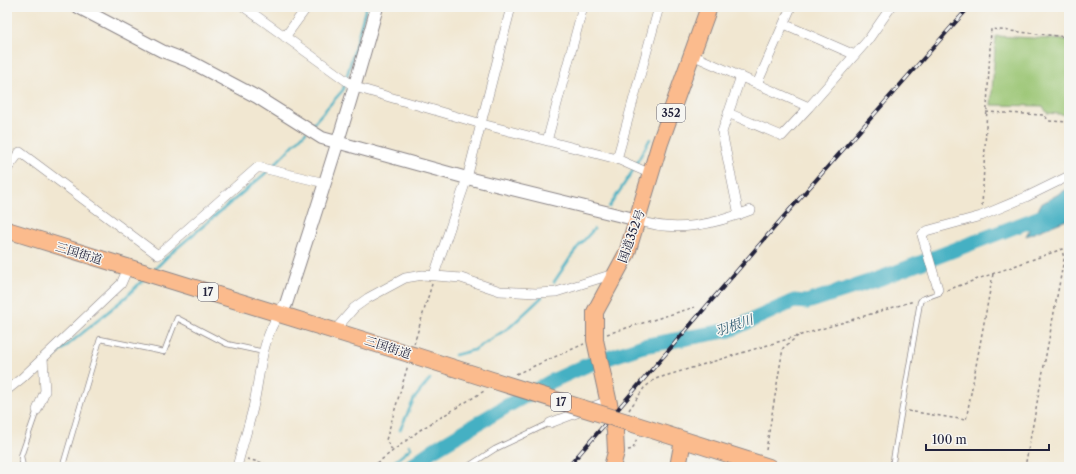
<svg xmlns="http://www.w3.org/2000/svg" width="1076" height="474" font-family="'Libre Caslon Text','Noto Serif JP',serif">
	<rect width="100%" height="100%" fill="#f6f6f2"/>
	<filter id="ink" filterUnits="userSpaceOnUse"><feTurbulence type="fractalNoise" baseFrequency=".025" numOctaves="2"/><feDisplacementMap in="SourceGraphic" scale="8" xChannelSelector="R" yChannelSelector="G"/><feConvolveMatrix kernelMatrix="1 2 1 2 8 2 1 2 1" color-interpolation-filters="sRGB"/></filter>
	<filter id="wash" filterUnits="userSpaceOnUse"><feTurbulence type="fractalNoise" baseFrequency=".012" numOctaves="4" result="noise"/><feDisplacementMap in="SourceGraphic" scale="16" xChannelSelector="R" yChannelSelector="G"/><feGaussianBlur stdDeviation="0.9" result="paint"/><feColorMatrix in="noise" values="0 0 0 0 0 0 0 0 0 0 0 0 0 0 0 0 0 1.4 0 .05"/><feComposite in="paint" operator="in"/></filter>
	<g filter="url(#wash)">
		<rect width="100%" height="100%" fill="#f1e7d1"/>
		<path fill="#9ac572" stroke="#5e7456" d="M 996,36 L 1069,40 L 1069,115 L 1047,113 L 1043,106 L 991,105 Z"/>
		<path fill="#45b0c3" stroke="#34697f" d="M 1069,188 L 1069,219 L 1026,236 L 1041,204 Z"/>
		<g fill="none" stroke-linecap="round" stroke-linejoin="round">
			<path stroke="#45b0c3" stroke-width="2.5" d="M 311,126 L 343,90 L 366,7
				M 636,164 L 650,139
				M 271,168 L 306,132
				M 609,207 L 634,169
				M 155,269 L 170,254 L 267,172
				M 554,282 L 577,248 L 594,229
				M 455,355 L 474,350 L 510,327 L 542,297
				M 46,363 L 126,297 L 145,278
				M 26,380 L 41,368
				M 7,395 L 13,391
				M 400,430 L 414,399 L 430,379
				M 388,467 L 411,448 L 409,445"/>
			<path stroke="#45b0c3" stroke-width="15" d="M 409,467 L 433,450 L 507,406 L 552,381 L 585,366 L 643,346 L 730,330 L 794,301 L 807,302 L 881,278 L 1069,206"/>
		</g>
	</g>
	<g filter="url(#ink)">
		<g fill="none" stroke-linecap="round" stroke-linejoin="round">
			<defs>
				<path id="service" d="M 23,467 L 21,456 L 37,410
					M 70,467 L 63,465 L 100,339 L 164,352 L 177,318 L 227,344 L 264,352
					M 467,467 L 495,449 L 550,423
					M 892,467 L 920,302 L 922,299 L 939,293 L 938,289"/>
				<path id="minor" d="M 244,7 L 355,87 L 482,124 L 617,159 L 651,174
					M 784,24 L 855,55
					M 285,37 L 307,7
					M 692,55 L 809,107 L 868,40 L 891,7
					M 757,84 L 791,7
					M 728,113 L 782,136 L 809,107
					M 547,141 L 583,7
					M 617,159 L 659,7
					M 7,169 L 20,152 L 158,255 L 258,167 L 325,183
					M 739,215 L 722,132 L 741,76
					M 638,220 C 675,234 715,224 751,210
					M 434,275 L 467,178 L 511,7
					M 938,289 L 922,235 L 926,231 L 981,216 L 1026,197 L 1069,176
					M 335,330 L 354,308 L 368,298 L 405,278 L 423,275 L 461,278 L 500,291 L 536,293 L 556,292 L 607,276 L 615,277
					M 7,390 L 22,378 L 121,284 L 128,268
					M 37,410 L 45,391 L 43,358
					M 550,423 L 608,401
					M 237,467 C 242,447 248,428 253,408 C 260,377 261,340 279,314"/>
				<path id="tertiary" d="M 78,7 L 162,51 L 191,62 L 257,97 L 322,138 L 467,178 L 638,220
					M 279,314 L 286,304 C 318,205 350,107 377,7"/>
				<path id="trunk" d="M 7,230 L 409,354
					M 416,356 L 495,381
					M 627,422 L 769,467
					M 612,467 L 616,452 L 615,431 L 595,340 L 595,312 L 627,253 L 660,143 L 709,7
					M 678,467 L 683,440"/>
			</defs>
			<use href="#service" stroke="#8a8486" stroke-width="6"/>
			<use href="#minor" stroke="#8a8486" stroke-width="10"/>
			<use href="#tertiary" stroke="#8a8486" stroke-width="14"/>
			<use href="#trunk" stroke="#8a8486" stroke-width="18"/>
			<path stroke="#8a8486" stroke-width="1.5" stroke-dasharray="3 3" stroke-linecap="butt" d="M 986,112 L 1044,115 L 1049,121 L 1069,122
				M 982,206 L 991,29 L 1067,37
				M 947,290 L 1062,249 L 1064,259 L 1025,467
				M 607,334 L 695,307
				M 414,344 L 432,284
				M 516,374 L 584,344
				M 629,410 L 644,388 L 655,379 L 914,301
				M 908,411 L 966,420 L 993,274
				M 392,450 L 386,440 L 408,365
				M 628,450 L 633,449 L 637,438
				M 766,450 L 783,348 L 798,336
				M 247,459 L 278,467
				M 372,467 L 420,430 L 484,391"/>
			<use href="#service" stroke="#fff" stroke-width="4.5"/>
			<use href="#minor" stroke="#fff" stroke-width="9"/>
			<use href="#tertiary" stroke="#fff" stroke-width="12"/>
			<use href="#trunk" stroke="#fbbb8d" stroke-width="16"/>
			<defs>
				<path id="rail" d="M 568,467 L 786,214 L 969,7"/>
			</defs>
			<use href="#rail" stroke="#22223b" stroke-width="4"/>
			<use href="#rail" stroke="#f6f6f2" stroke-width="2.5" stroke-dasharray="8" stroke-linecap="butt"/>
			<defs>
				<path id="trunk-bridge" d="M 409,354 L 416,356
					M 495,381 L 627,422"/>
			</defs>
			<use href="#trunk-bridge" stroke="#8a8486" stroke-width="18" stroke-linecap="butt"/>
			<use href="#trunk-bridge" stroke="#fbbb8d" stroke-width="16"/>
		</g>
	</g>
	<g text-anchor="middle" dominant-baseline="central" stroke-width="3" stroke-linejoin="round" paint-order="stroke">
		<g fill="#f6f6f2" stroke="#626272" stroke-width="1">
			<rect x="657" y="104" width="28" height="18" rx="3"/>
			<rect x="198" y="283" width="20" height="18" rx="3"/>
			<rect x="551" y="393" width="20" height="18" rx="3"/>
		</g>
		<g font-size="11" font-weight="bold" fill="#22223b">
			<text x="671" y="113">352</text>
			<text x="208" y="292">17</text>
			<text x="561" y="402">17</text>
		</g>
		<g font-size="12" fill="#22223b" stroke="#f6f6f2">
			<text transform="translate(631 236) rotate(-70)">国道352号</text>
			<text transform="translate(79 253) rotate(17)">三国街道</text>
			<text transform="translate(388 347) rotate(18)">三国街道</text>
		</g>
		<g font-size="13" font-style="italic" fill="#305b71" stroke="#f6f6f2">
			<text transform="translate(734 325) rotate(-19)">羽根川</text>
		</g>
	</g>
	<rect width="1076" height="474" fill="none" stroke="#f6f6f2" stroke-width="24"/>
	<path d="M926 444v6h123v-6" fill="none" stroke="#22223b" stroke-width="2"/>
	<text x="932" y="444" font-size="12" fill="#22223b" stroke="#f6f6f2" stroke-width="3" paint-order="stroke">100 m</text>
</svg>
